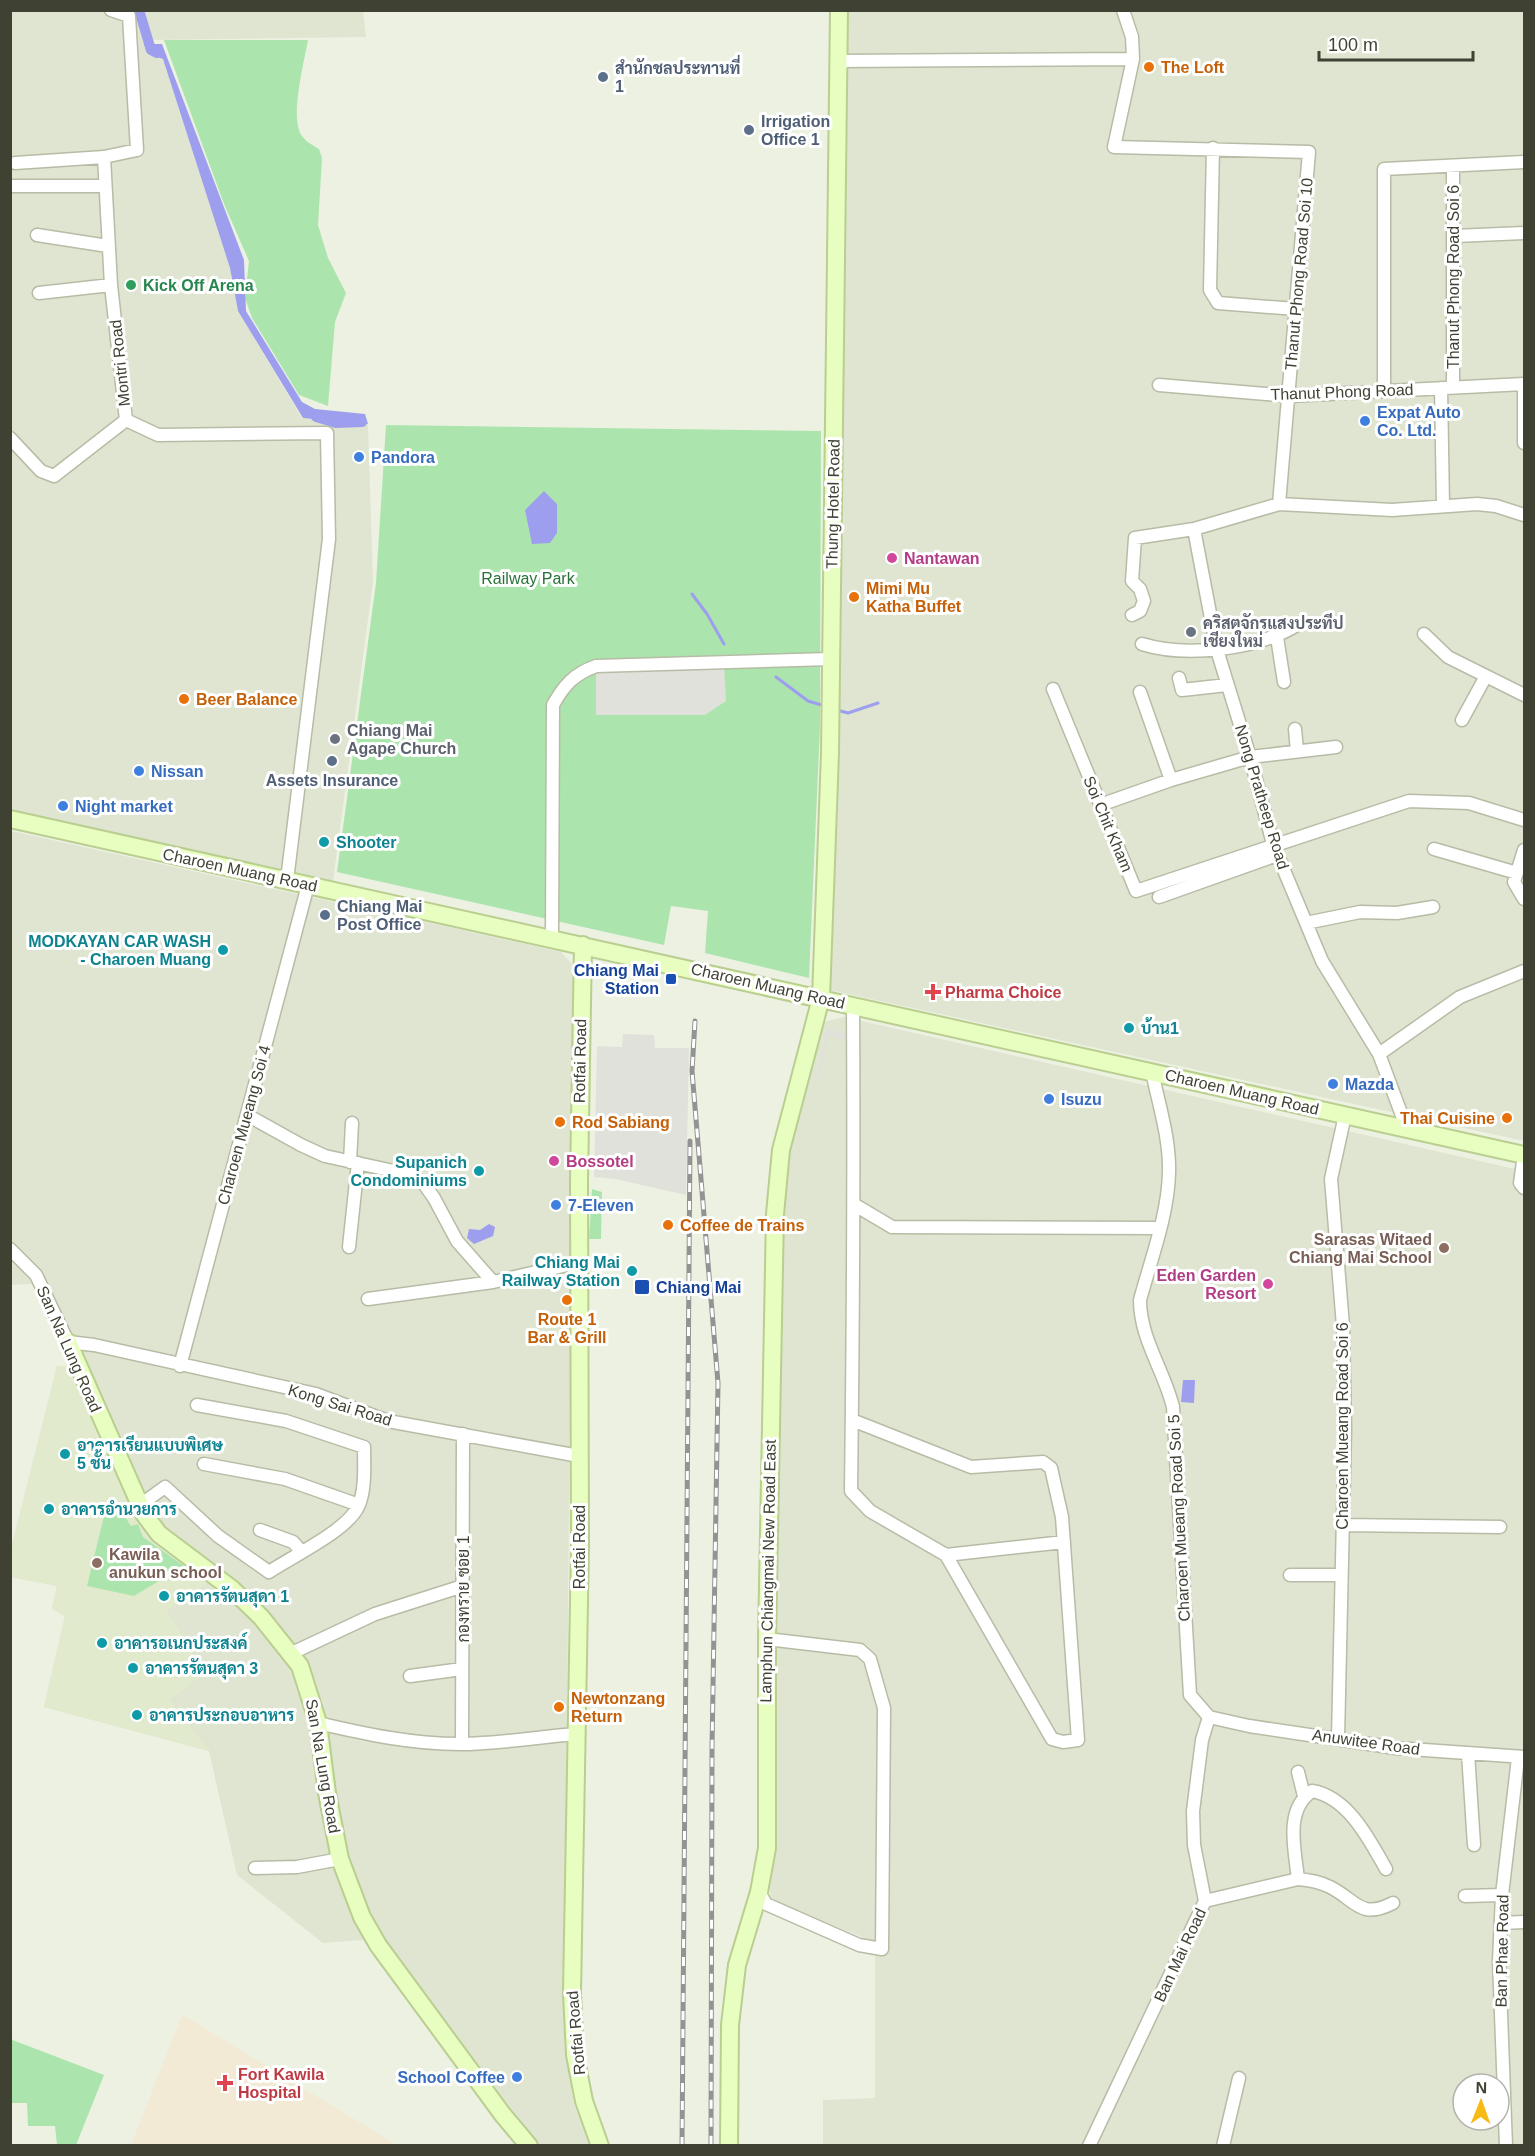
<svg xmlns="http://www.w3.org/2000/svg" width="1535" height="2156" font-family="Arial,Sarabun,sans-serif">
	<rect width="100%" height="100%" fill="#edf1e2"/>
	<path fill="#dfe5d0" fill-rule="evenodd" d="M 11,11 L 135,11 L 147,53 L 163,59 L 230,268 L 238,311 L 302,418 L 368,424 L 373,582 L 333,881 L 11,810 Z
		M 143,11 L 363,11 L 366,37 L 152,40 Z
		M 845,11 L 1524,11 L 1524,1141 L 830,990 Z
		M 11,831 L 561,952 L 574,966 L 564,2045 L 574,2104 L 591,2145 L 524,2145 L 479,2096 L 363,1940 L 323,1943 L 237,1875 L 209,1751 L 44,1707 L 65,1616 L 52,1609 L 57,1586 L 11,1577 L 11,1549 L 57,1366 L 71,1367 L 32,1284 L 11,1285 Z
		M 844,1017 L 1524,1171 L 1524,2145 L 823,2145 L 823,2100 L 875,2098 L 875,1942 L 770,1900 L 785,1181 L 789,1140 L 823,1022 ZM 1463,2084 L 1499,2084 L 1499,2120 L 1463,2120 Z"/>
	<path fill="#e1eacc" d="M 57,1366 L 71,1367 L 144,1531 L 208,1582 L 167,1611 L 205,1673 L 170,1700 L 209,1751 L 44,1707 L 65,1616 L 52,1609 L 57,1586 L 11,1577 L 11,1549 Z"/>
	<path fill="#f2ead5" d="M 182,2015 L 191,2020 L 397,2145 L 131,2145 Z"/>
	<path fill="#abe5ad" d="M 164,40 L 308,40 C 304,62 292,110 299,130 C 302,140 311,144 319,149 L 322,158 L 318,225 L 328,258 L 346,293 L 335,322 L 328,406 L 299,395 L 252,318 L 245,298 L 249,261 L 224,204 Z
		M 386,425 L 821,431 L 820,726 L 809,978 L 705,953 L 708,911 L 671,906 L 664,945 L 337,872 L 376,583 Z
		M 592,1189 L 602,1192 L 601,1239 L 589,1239 Z
		M 106,1508 L 122,1512 L 131,1526 L 138,1524 L 143,1537 L 184,1566 L 134,1596 L 87,1586 Z
		M 10,2039 L 104,2075 L 76,2145 L 57,2145 L 55,2126 L 28,2126 L 27,2103 L 11,2103 Z"/>
	<path fill="#e0e1db" d="M 724,663 L 726,701 L 705,715 L 596,715 L 596,666 Z
		M 827,1029 L 848,1033 L 847,1040 L 829,1036 L 819,1082 L 816,1081 Z
		M 623,1034 L 654,1035 L 655,1048 L 689,1048 L 686,1195 L 615,1179 L 594,1177 L 597,1046 L 622,1047 Z"/>
	<path fill="#9e9eee" d="M 144,44 L 162,44 L 244,260 L 246,311 L 302,402 L 315,409 L 365,414 L 368,424 L 303,418 L 238,311 L 230,268 L 163,59 L 147,53 Z
		M 544,491 L 557,504 L 557,533 L 550,543 L 532,544 L 525,510 Z
		M 489,1224 L 495,1227 L 493,1236 L 474,1244 L 467,1238 L 469,1229 L 480,1230 Z
		M 1183,1380 L 1195,1380 L 1194,1403 L 1181,1402 Z"/>
	<g fill="none" stroke-linecap="round" stroke-linejoin="round">
		<path stroke="#9e9eee" stroke-width="3" d="M 692,594 L 707,614 L 724,644
			M 776,677 L 808,701 L 825,706
			M 837,710 L 848,713 L 878,703"/>
		<path stroke="#9e9eee" stroke-width="10" d="M 139,10 L 151,50 L 157,53
			M 316,417 L 336,423 L 362,422"/>
		<defs>
			<path id="street" d="M 1123,10 L 1132,37 L 1133,59 L 1114,147 L 1309,152 L 1279,504
				M 838,61 L 1133,59
				M 1213,148 L 1210,290 L 1218,303 L 1296,309
				M 104,157 L 111,285 L 126,420
				M 15,163 L 104,157 L 137,150 L 129,16 L 111,10
				M 1453,167 L 1453,387
				M 10,186 L 105,186
				M 37,235 L 108,246
				M 1454,236 L 1524,233
				M 39,293 L 111,285
				M 1524,384 L 1524,443
				M 1159,385 L 1289,396 L 1524,384
				M 1441,388 L 1443,506
				M 1384,391 L 1384,169 L 1524,162
				M 126,420 L 158,435 L 327,433 L 329,539 L 287,880
				M 10,438 L 41,471 L 54,476 L 126,420
				M 1194,529 L 1217,650 L 1250,757 L 1273,844 L 1322,961 L 1379,1054 L 1407,1129
				M 1132,615 L 1140,611 L 1144,601 L 1140,589 L 1132,581 L 1135,538 L 1194,529 L 1279,504 L 1392,510 L 1477,504 L 1496,506 L 1524,515
				M 1424,634 L 1448,657 L 1524,695
				M 1277,637 L 1284,682
				M 1142,644 C 1187,658 1258,649 1297,625
				M 1179,678 L 1182,690 L 1227,685
				M 1053,689 L 1136,891 L 1409,801 L 1469,803 L 1524,820
				M 1140,692 L 1171,780
				M 1462,720 L 1486,676
				M 1295,729 L 1297,751
				M 1100,805 L 1171,780 L 1250,757 L 1336,747
				M 1434,849 L 1517,873
				M 1524,850 L 1514,882 L 1524,899
				M 1159,897 L 1277,855
				M 1306,923 L 1360,912 L 1397,913 L 1433,907
				M 552,938 L 553,705 C 564,685 574,674 596,666 L 830,659
				M 1379,1054 L 1460,997 L 1524,971
				M 1152,1072 C 1159,1105 1170,1139 1169,1173 C 1168,1215 1151,1259 1140,1300 C 1140,1339 1164,1370 1173,1407 L 1190,1695 L 1209,1717
				M 247,1115 L 301,1145 L 325,1156 L 412,1175 L 424,1184 L 434,1198 L 457,1241 L 493,1282
				M 1524,1155 L 1520,1183 L 1524,1188
				M 350,1162 L 352,1123
				M 855,1205 L 892,1227 L 1159,1228
				M 349,1247 L 358,1163
				M 10,1249 L 36,1275 L 68,1342 L 94,1345 L 316,1394 L 388,1421 L 579,1456
				M 368,1299 L 493,1282 L 580,1262
				M 180,1366 L 308,885
				M 852,1420 L 971,1467 L 1043,1462 L 1051,1468 L 1062,1517 L 1078,1740 L 1063,1742 L 1052,1739 L 946,1555 L 870,1511 L 851,1491 C 853,1329 854,1167 853,1005
				M 204,1464 L 285,1479 L 359,1505
				M 140,1505 L 165,1487 L 218,1536 L 269,1572 C 293,1556 346,1531 358,1507 C 366,1490 364,1465 364,1447 L 286,1421 L 197,1405
				M 1342,1525 L 1500,1527
				M 260,1530 L 293,1542 L 301,1551
				M 946,1555 L 1064,1542
				M 1290,1575 L 1340,1575
				M 292,1653 L 375,1614 L 463,1586
				M 410,1676 L 462,1669
				M 1209,1717 L 1249,1726 L 1396,1748 L 1524,1757
				M 318,1723 C 365,1734 411,1744 460,1744 C 498,1744 538,1737 576,1734
				M 1338,1738 L 1345,1428 L 1343,1326 L 1331,1179 L 1345,1115
				M 462,1744 L 463,1434
				M 1468,1753 L 1474,1845
				M 1298,1772 L 1304,1796
				M 255,1868 L 297,1867 L 340,1859
				M 1298,1879 C 1310,1880 1320,1882 1330,1887 C 1356,1900 1360,1920 1393,1903
				M 759,1892 L 766,1904 L 859,1945 L 882,1949 L 884,1708 L 870,1659 L 860,1650 L 767,1639
				M 1465,1896 L 1502,1895
				M 1205,1901 L 1298,1879 C 1295,1850 1284,1810 1312,1791 C 1348,1797 1369,1839 1386,1869
				M 1501,1923 L 1524,1922
				M 1089,2146 L 1205,1901 L 1194,1845 L 1193,1811 L 1202,1740 L 1209,1717
				M 1223,2146 L 1239,2078
				M 1506,2146 L 1499,1961 L 1502,1895 L 1518,1758"/>
			<path id="secondary" d="M 10,819 L 1524,1155
				M 583,945 L 579,1181 L 580,1546 L 572,1993 L 575,2055 L 584,2101 L 600,2146
				M 68,1342 L 144,1514 L 159,1534 L 232,1589 L 261,1617 L 300,1666 L 318,1723 L 327,1793 L 340,1859 L 362,1917 L 378,1945 L 503,2115 L 529,2146
				M 729,2146 L 730,2025 L 737,1965 L 759,1892 L 767,1848 L 767,1639 L 775,1214 L 781,1150 L 821,998 L 830,753 L 839,10"/>
		</defs>
		<use href="#street" stroke="#b6bca5" stroke-width="15"/>
		<use href="#secondary" stroke="#b9ce90" stroke-width="20"/>
		<use href="#street" stroke="#fff" stroke-width="12"/>
		<use href="#secondary" stroke="#e8fec0" stroke-width="16"/>
		<defs>
			<path id="rail" d="M 695,1021 L 692,1071 L 718,1383 L 712,1749 L 711,2146
				M 682,2146 L 690,1141"/>
		</defs>
		<use href="#rail" stroke="#939393" stroke-width="5"/>
		<use href="#rail" stroke="#fff" stroke-width="3" stroke-dasharray="9" stroke-linecap="butt"/>
	</g>
	<g fill="#e8710a" stroke="#fff" stroke-width="2">
		<circle cx="1149" cy="67" r="6"/>
		<circle cx="854" cy="597" r="6"/>
		<circle cx="184" cy="699" r="6"/>
		<circle cx="1507" cy="1118" r="6"/>
		<circle cx="560" cy="1122" r="6"/>
		<circle cx="668" cy="1225" r="6"/>
		<circle cx="567" cy="1300" r="6"/>
		<circle cx="559" cy="1707" r="6"/>
	</g>
	<g fill="#5c6f8a" stroke="#fff" stroke-width="2">
		<circle cx="603" cy="77" r="6"/>
		<circle cx="749" cy="130" r="6"/>
		<circle cx="332" cy="761" r="6"/>
		<circle cx="325" cy="915" r="6"/>
	</g>
	<circle fill="#2e9e5b" stroke="#fff" stroke-width="2" cx="131" cy="285" r="6"/>
	<g fill="#3f7fe0" stroke="#fff" stroke-width="2">
		<circle cx="1365" cy="421" r="6"/>
		<circle cx="359" cy="457" r="6"/>
		<circle cx="139" cy="771" r="6"/>
		<circle cx="63" cy="806" r="6"/>
		<circle cx="1333" cy="1084" r="6"/>
		<circle cx="1049" cy="1099" r="6"/>
		<circle cx="556" cy="1205" r="6"/>
		<circle cx="517" cy="2077" r="6"/>
	</g>
	<g fill="#d1479c" stroke="#fff" stroke-width="2">
		<circle cx="892" cy="558" r="6"/>
		<circle cx="554" cy="1161" r="6"/>
		<circle cx="1268" cy="1284" r="6"/>
	</g>
	<g fill="#6b7280" stroke="#fff" stroke-width="2">
		<circle cx="1191" cy="632" r="6"/>
		<circle cx="335" cy="739" r="6"/>
	</g>
	<g fill="#0f9aa8" stroke="#fff" stroke-width="2">
		<circle cx="324" cy="842" r="6"/>
		<circle cx="223" cy="950" r="6"/>
		<circle cx="1129" cy="1028" r="6"/>
		<circle cx="479" cy="1171" r="6"/>
		<circle cx="632" cy="1271" r="6"/>
		<circle cx="65" cy="1454" r="6"/>
		<circle cx="49" cy="1509" r="6"/>
		<circle cx="164" cy="1596" r="6"/>
		<circle cx="102" cy="1643" r="6"/>
		<circle cx="133" cy="1668" r="6"/>
		<circle cx="137" cy="1715" r="6"/>
	</g>
	<g fill="#1a4fb4" stroke="#fff" stroke-width="2">
		<rect x="665" y="973" width="12" height="12" rx="3"/>
		<rect x="634" y="1279" width="16" height="16" rx="3"/>
	</g>
	<g fill="#e0444e" stroke="#fff" stroke-width="2">
		<path d="M930 983h6v6h6v6h-6v6h-6v-6h-6v-6h6z"/>
		<path d="M222 2074h6v6h6v6h-6v6h-6v-6h-6v-6h6z"/>
	</g>
	<g fill="#8d6e63" stroke="#fff" stroke-width="2">
		<circle cx="1444" cy="1248" r="6"/>
		<circle cx="97" cy="1563" r="6"/>
	</g>
	<g text-anchor="middle" dominant-baseline="central" stroke-width="6" stroke-linejoin="round" paint-order="stroke">
		<g font-size="16" font-weight="bold" fill="#c56008" stroke="#fff" text-anchor="start">
			<text x="1161" y="67">The Loft</text>
			<text x="866" y="588">Mimi Mu<tspan x="866" dy="18">Katha Buffet</tspan></text>
			<text x="196" y="699">Beer Balance</text>
			<text x="1495" y="1118" text-anchor="end">Thai Cuisine</text>
			<text x="572" y="1122">Rod Sabiang</text>
			<text x="680" y="1225">Coffee de Trains</text>
			<text x="567" y="1319" text-anchor="middle">Route 1<tspan x="567" dy="18">Bar &amp; Grill</tspan></text>
			<text x="571" y="1698">Newtonzang<tspan x="571" dy="18">Return</tspan></text>
		</g>
		<g font-size="16" font-weight="bold" fill="#4e5e75" stroke="#fff" text-anchor="start">
			<text x="615" y="68">สำนักชลประทานที่<tspan x="615" dy="18">1</tspan></text>
			<text x="761" y="121">Irrigation<tspan x="761" dy="18">Office 1</tspan></text>
			<text x="332" y="780" text-anchor="middle">Assets Insurance</text>
			<text x="337" y="906">Chiang Mai<tspan x="337" dy="18">Post Office</tspan></text>
		</g>
		<g font-size="16" fill="#3f4233" stroke="#fff">
			<text transform="translate(1299 274) rotate(-85)">Thanut Phong Road Soi 10</text>
			<text transform="translate(1453 277) rotate(-90)">Thanut Phong Road Soi 6</text>
			<text transform="translate(120 363) rotate(-96)">Montri Road</text>
			<text transform="translate(1342 392) rotate(-2)">Thanut Phong Road</text>
			<text transform="translate(833 504) rotate(-89)">Thung Hotel Road</text>
			<text transform="translate(1262 797) rotate(73)">Nong Pratheep Road</text>
			<text transform="translate(1108 824) rotate(67)">Soi Chit Kham</text>
			<text transform="translate(240 870) rotate(12)">Charoen Muang Road</text>
			<text transform="translate(768 986) rotate(13)">Charoen Muang Road</text>
			<text transform="translate(580 1061) rotate(-89)">Rotfai Road</text>
			<text transform="translate(1242 1092) rotate(13)">Charoen Muang Road</text>
			<text transform="translate(244 1125) rotate(-75)">Charoen Mueang Soi 4</text>
			<text transform="translate(69 1349) rotate(66)">San Na Lung Road</text>
			<text transform="translate(340 1405) rotate(17)">Kong Sai Road</text>
			<text transform="translate(1342 1426) rotate(-90)">Charoen Mueang Road Soi 6</text>
			<text transform="translate(1179 1518) rotate(-93)">Charoen Mueang Road Soi 5</text>
			<text transform="translate(579 1547) rotate(-90)">Rotfai Road</text>
			<text transform="translate(768 1571) rotate(-89)">Lamphun Chiangmai New Road East</text>
			<text transform="translate(463 1589) rotate(-90)">กองทราย ซอย 1</text>
			<text transform="translate(1366 1742) rotate(8)">Anuwitee Road</text>
			<text transform="translate(323 1766) rotate(80)">San Na Lung Road</text>
			<text transform="translate(1502 1951) rotate(-89)">Ban Phae Road</text>
			<text transform="translate(1180 1955) rotate(-65)">Ban Mai Road</text>
			<text transform="translate(576 2033) rotate(-95)">Rotfai Road</text>
		</g>
		<g font-size="16" font-weight="bold" fill="#27864d" stroke="#fff" text-anchor="start">
			<text x="143" y="285">Kick Off Arena</text>
		</g>
		<g font-size="16" font-weight="bold" fill="#366cbe" stroke="#fff" text-anchor="start">
			<text x="1377" y="412">Expat Auto<tspan x="1377" dy="18">Co. Ltd.</tspan></text>
			<text x="371" y="457">Pandora</text>
			<text x="151" y="771">Nissan</text>
			<text x="75" y="806">Night market</text>
			<text x="1345" y="1084">Mazda</text>
			<text x="1061" y="1099">Isuzu</text>
			<text x="568" y="1205">7-Eleven</text>
			<text x="505" y="2077" text-anchor="end">School Coffee</text>
		</g>
		<g font-size="16" font-weight="bold" fill="#b23c85" stroke="#fff" text-anchor="start">
			<text x="904" y="558">Nantawan</text>
			<text x="566" y="1161">Bossotel</text>
			<text x="1256" y="1275" text-anchor="end">Eden Garden<tspan x="1256" dy="18">Resort</tspan></text>
		</g>
		<g font-size="16" fill="#287238" stroke="#fff">
			<text x="528" y="578">Railway Park</text>
		</g>
		<g font-size="16" font-weight="bold" fill="#5b616d" stroke="#fff" text-anchor="start">
			<text x="1203" y="623">คริสตจักรแสงประทีป<tspan x="1203" dy="18">เชียงใหม่</tspan></text>
			<text x="347" y="730">Chiang Mai<tspan x="347" dy="18">Agape Church</tspan></text>
		</g>
		<g font-size="16" font-weight="bold" fill="#0d838f" stroke="#fff" text-anchor="start">
			<text x="336" y="842">Shooter</text>
			<text x="211" y="941" text-anchor="end">MODKAYAN CAR WASH<tspan x="211" dy="18">- Charoen Muang</tspan></text>
			<text x="1141" y="1028">บ้าน1</text>
			<text x="467" y="1162" text-anchor="end">Supanich<tspan x="467" dy="18">Condominiums</tspan></text>
			<text x="620" y="1262" text-anchor="end">Chiang Mai<tspan x="620" dy="18">Railway Station</tspan></text>
			<text x="77" y="1445">อาคารเรียนแบบพิเศษ<tspan x="77" dy="18">5 ชั้น</tspan></text>
			<text x="61" y="1509">อาคารอำนวยการ</text>
			<text x="176" y="1596">อาคารรัตนสุดา 1</text>
			<text x="114" y="1643">อาคารอเนกประสงค์</text>
			<text x="145" y="1668">อาคารรัตนสุดา 3</text>
			<text x="149" y="1715">อาคารประกอบอาหาร</text>
		</g>
		<g font-size="16" font-weight="bold" fill="#164399" stroke="#fff" text-anchor="end">
			<text x="659" y="970">Chiang Mai<tspan x="659" dy="18">Station</tspan></text>
			<text x="656" y="1287" text-anchor="start">Chiang Mai</text>
		</g>
		<g font-size="16" font-weight="bold" fill="#be3a42" stroke="#fff" text-anchor="start">
			<text x="945" y="992">Pharma Choice</text>
			<text x="238" y="2074">Fort Kawila<tspan x="238" dy="18">Hospital</tspan></text>
		</g>
		<g font-size="16" font-weight="bold" fill="#785e54" stroke="#fff" text-anchor="end">
			<text x="1432" y="1239">Sarasas Witaed<tspan x="1432" dy="18">Chiang Mai School</tspan></text>
			<text x="109" y="1554" text-anchor="start">Kawila<tspan x="109" dy="18">anukun school</tspan></text>
		</g>
	</g>
	<rect width="1535" height="2156" fill="none" stroke="#3f4233" stroke-width="24"/>
	<g transform="translate(1481 2102) rotate(1)"><circle r="28" fill="#ffffff" stroke="#b2b3ad" stroke-width="1.5"/>
	<path d="M0-4.5L10 22L0 15L-10 22Z" fill="#f7bc14"/>
	<text y="-9" font-size="16" font-weight="bold" text-anchor="middle" fill="#3f4233">N</text>
	</g>
	<path d="M1319 51v9h154v-9" fill="none" stroke="#3f4233" stroke-width="3"/>
	<text x="1328" y="51" font-size="18" fill="#3f4233" stroke="#ffffff" stroke-width="4.5" paint-order="stroke">100 m</text>
</svg>
